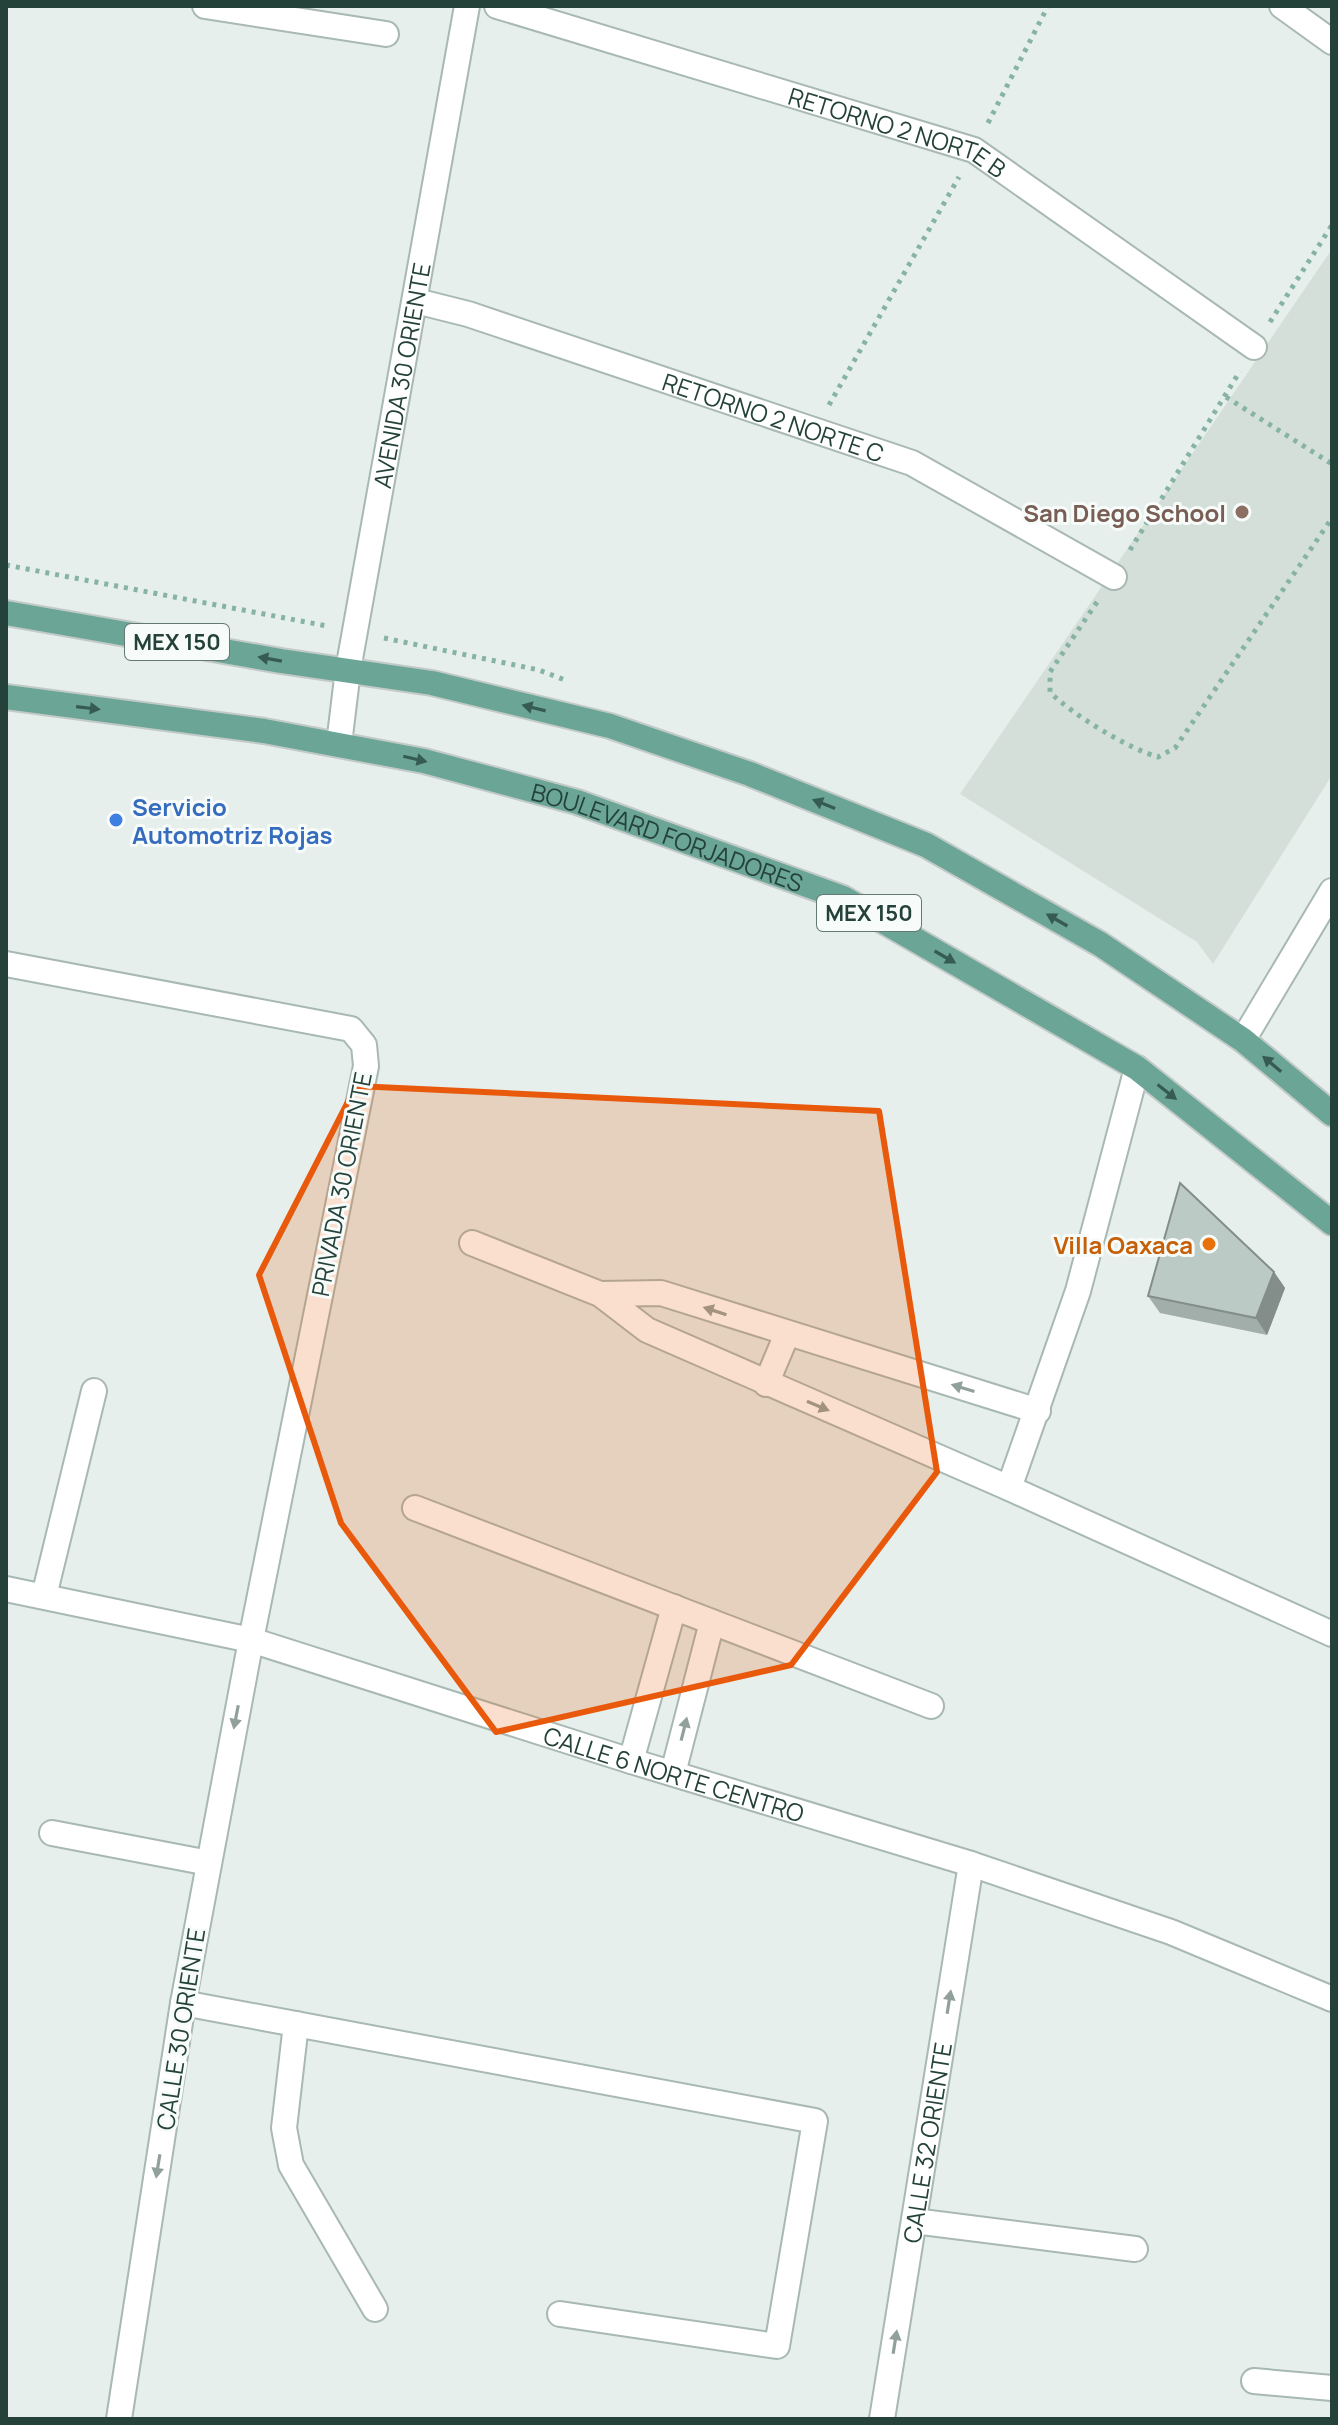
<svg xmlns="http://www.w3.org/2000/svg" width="1338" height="2425" font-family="Manrope,sans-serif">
	<rect width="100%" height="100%" fill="#e6efeb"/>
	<path fill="#d4dfda" d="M 1332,249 L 1332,775 L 1213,964 L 1197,942 L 960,794 Z"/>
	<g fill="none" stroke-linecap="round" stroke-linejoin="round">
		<defs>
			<g id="minor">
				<path d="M 205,6 L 386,34"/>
				<path id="s1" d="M 497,6 L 974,150 L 1254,347"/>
				<path d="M 1282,6 L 1332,42"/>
				<path id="s2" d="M 416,301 L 468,314 L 912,463 L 1114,577"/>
				<path id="s3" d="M 339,744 L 348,670 L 467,6"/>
				<path d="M 6,964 L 351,1029 L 364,1045 L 366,1066 L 251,1640 L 183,2003 L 119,2419"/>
				<path d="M 1243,1040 L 1332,891"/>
				<path d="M 472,1243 L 600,1294 L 647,1330 L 1009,1488 L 1332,1634"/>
				<path d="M 600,1294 L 661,1293 L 1038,1411"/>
				<path d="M 766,1384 L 787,1334"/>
				<path d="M 1009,1488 L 1078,1291 L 1137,1068"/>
				<path d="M 415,1508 L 931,1706"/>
				<path id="s4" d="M 6,1589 L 251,1640 L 631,1761 L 971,1864 L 1171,1932 L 1332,1999"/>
				<path d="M 44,1596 L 94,1391"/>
				<path d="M 631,1761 L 674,1607"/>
				<path d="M 673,1773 L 712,1622"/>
				<path d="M 52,1833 L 209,1863"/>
				<path d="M 183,2003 L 815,2121 L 777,2346 L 560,2314"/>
				<path d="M 296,2024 L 284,2128 L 291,2165 L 375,2309"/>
				<path d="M 914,2221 L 1135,2249"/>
				<path d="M 1254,2381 L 1332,2388"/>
				<path id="s5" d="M 882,2419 L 971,1864"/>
			</g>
			<g id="major">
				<path d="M 6,613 L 281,661 L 432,683 L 610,726 L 750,774 L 926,845 L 1100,944 L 1243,1040 L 1332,1114"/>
				<path id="s6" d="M 6,697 L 264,731 L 424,761 L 577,802 L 843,898 L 1137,1068 L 1332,1223"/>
			</g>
		</defs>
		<use href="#minor" stroke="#a8b8b2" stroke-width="28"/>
		<use href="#major" stroke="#c2cac8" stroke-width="28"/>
		<path stroke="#86b3a5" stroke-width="5" stroke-dasharray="4 6" stroke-linecap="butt" d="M 988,123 L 1048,6
			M 1270,322 L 1332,225
			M 1226,397 L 1332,464
			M 829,405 L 959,177
			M 1130,550 L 1240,371
			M 6,565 L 327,626
			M 1097,602 L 1050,672 L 1050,692 C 1071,714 1129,749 1158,757 L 1175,748 L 1332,518
			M 384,638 L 539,670 L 565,680"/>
		<use href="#minor" stroke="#fff" stroke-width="24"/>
		<use href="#major" stroke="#6aa596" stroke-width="24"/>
	</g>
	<path fill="#a1aea9" d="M 1274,1272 L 1285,1288 L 1267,1335 L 1160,1313 L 1148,1296 Z"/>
	<path fill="#838d89" d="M 1274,1272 L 1285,1288 L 1267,1335 L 1256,1318 Z"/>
	<path fill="#bbcac4" stroke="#838d89" stroke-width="2" d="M 1180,1183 L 1274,1272 L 1256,1318 L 1148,1296 Z"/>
	<defs><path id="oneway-solid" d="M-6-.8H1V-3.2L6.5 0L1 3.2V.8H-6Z" transform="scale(2)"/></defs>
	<g fill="#365b51">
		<use href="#oneway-solid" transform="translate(270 659) rotate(-170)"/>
		<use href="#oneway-solid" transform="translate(88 708) rotate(7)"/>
		<use href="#oneway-solid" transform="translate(534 708) rotate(-166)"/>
		<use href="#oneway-solid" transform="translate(415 759) rotate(13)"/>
		<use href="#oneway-solid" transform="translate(824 804) rotate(-158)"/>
		<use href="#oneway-solid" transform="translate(1057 920) rotate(-150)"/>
		<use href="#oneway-solid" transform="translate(945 957) rotate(30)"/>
		<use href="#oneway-solid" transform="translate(1272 1064) rotate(-140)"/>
		<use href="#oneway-solid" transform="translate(1167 1092) rotate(38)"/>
	</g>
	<g fill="#92a09c">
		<use href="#oneway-solid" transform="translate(715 1311) rotate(-162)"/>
		<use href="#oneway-solid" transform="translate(963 1388) rotate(-163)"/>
		<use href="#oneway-solid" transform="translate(818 1406) rotate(23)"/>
		<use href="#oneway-solid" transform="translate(236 1717) rotate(101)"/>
		<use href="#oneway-solid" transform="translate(684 1729) rotate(-76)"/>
		<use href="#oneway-solid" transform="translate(949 2002) rotate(-81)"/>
		<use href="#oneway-solid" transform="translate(158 2166) rotate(99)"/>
		<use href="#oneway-solid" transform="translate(895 2342) rotate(-81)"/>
	</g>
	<path fill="#e8590c" fill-opacity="0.2" stroke="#e8590c" stroke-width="6" stroke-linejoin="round" d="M 356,1086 L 879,1111 L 937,1472 L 791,1665 L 496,1732 L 341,1523 L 259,1275 Z"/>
	<circle fill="#8d6e63" stroke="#f7fbf9" stroke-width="3" cx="1242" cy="512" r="8"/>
	<circle fill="#3f7fe0" stroke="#f7fbf9" stroke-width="3" cx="116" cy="820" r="8"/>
	<circle fill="#e8710a" stroke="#f7fbf9" stroke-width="3" cx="1209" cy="1244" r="8"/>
	<g text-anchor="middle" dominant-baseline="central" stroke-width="6" stroke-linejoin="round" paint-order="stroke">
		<g fill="#f7fbf9" stroke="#637a73" stroke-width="2">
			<rect x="125" y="624" width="104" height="36" rx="6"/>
			<rect x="817" y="895" width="104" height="36" rx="6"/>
		</g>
		<g font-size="22" font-weight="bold" fill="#24423a">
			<text x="177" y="642">MEX 150</text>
			<text x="869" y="913">MEX 150</text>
		</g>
		<g font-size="24" fill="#24423a" stroke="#f7fbf9">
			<text stroke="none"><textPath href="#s1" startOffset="420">RETORNO 2 NORTE B</textPath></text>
			<text stroke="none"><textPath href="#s3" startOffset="374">AVENIDA 30 ORIENTE</textPath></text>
			<text stroke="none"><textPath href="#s2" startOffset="376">RETORNO 2 NORTE C</textPath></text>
			<text stroke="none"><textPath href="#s6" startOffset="678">BOULEVARD FORJADORES</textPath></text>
			<text transform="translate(341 1184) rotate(-79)">PRIVADA 30 ORIENTE</text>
			<text stroke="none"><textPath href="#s4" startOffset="694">CALLE 6 NORTE CENTRO</textPath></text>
			<text transform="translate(180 2029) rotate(-81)">CALLE 30 ORIENTE</text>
			<text stroke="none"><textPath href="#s5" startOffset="280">CALLE 32 ORIENTE</textPath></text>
		</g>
		<g font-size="24" font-weight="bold" fill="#785e54" stroke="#f7fbf9" text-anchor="end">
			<text x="1226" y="512">San Diego School</text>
		</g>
		<g font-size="24" font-weight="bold" fill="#366cbe" stroke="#f7fbf9" text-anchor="start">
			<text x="132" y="806">Servicio<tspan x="132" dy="28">Automotriz Rojas</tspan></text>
		</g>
		<g font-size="24" font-weight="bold" fill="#c56008" stroke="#f7fbf9" text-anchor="end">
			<text x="1193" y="1244">Villa Oaxaca</text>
		</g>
	</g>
	<rect width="1338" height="2425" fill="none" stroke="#24423a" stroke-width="16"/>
</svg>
